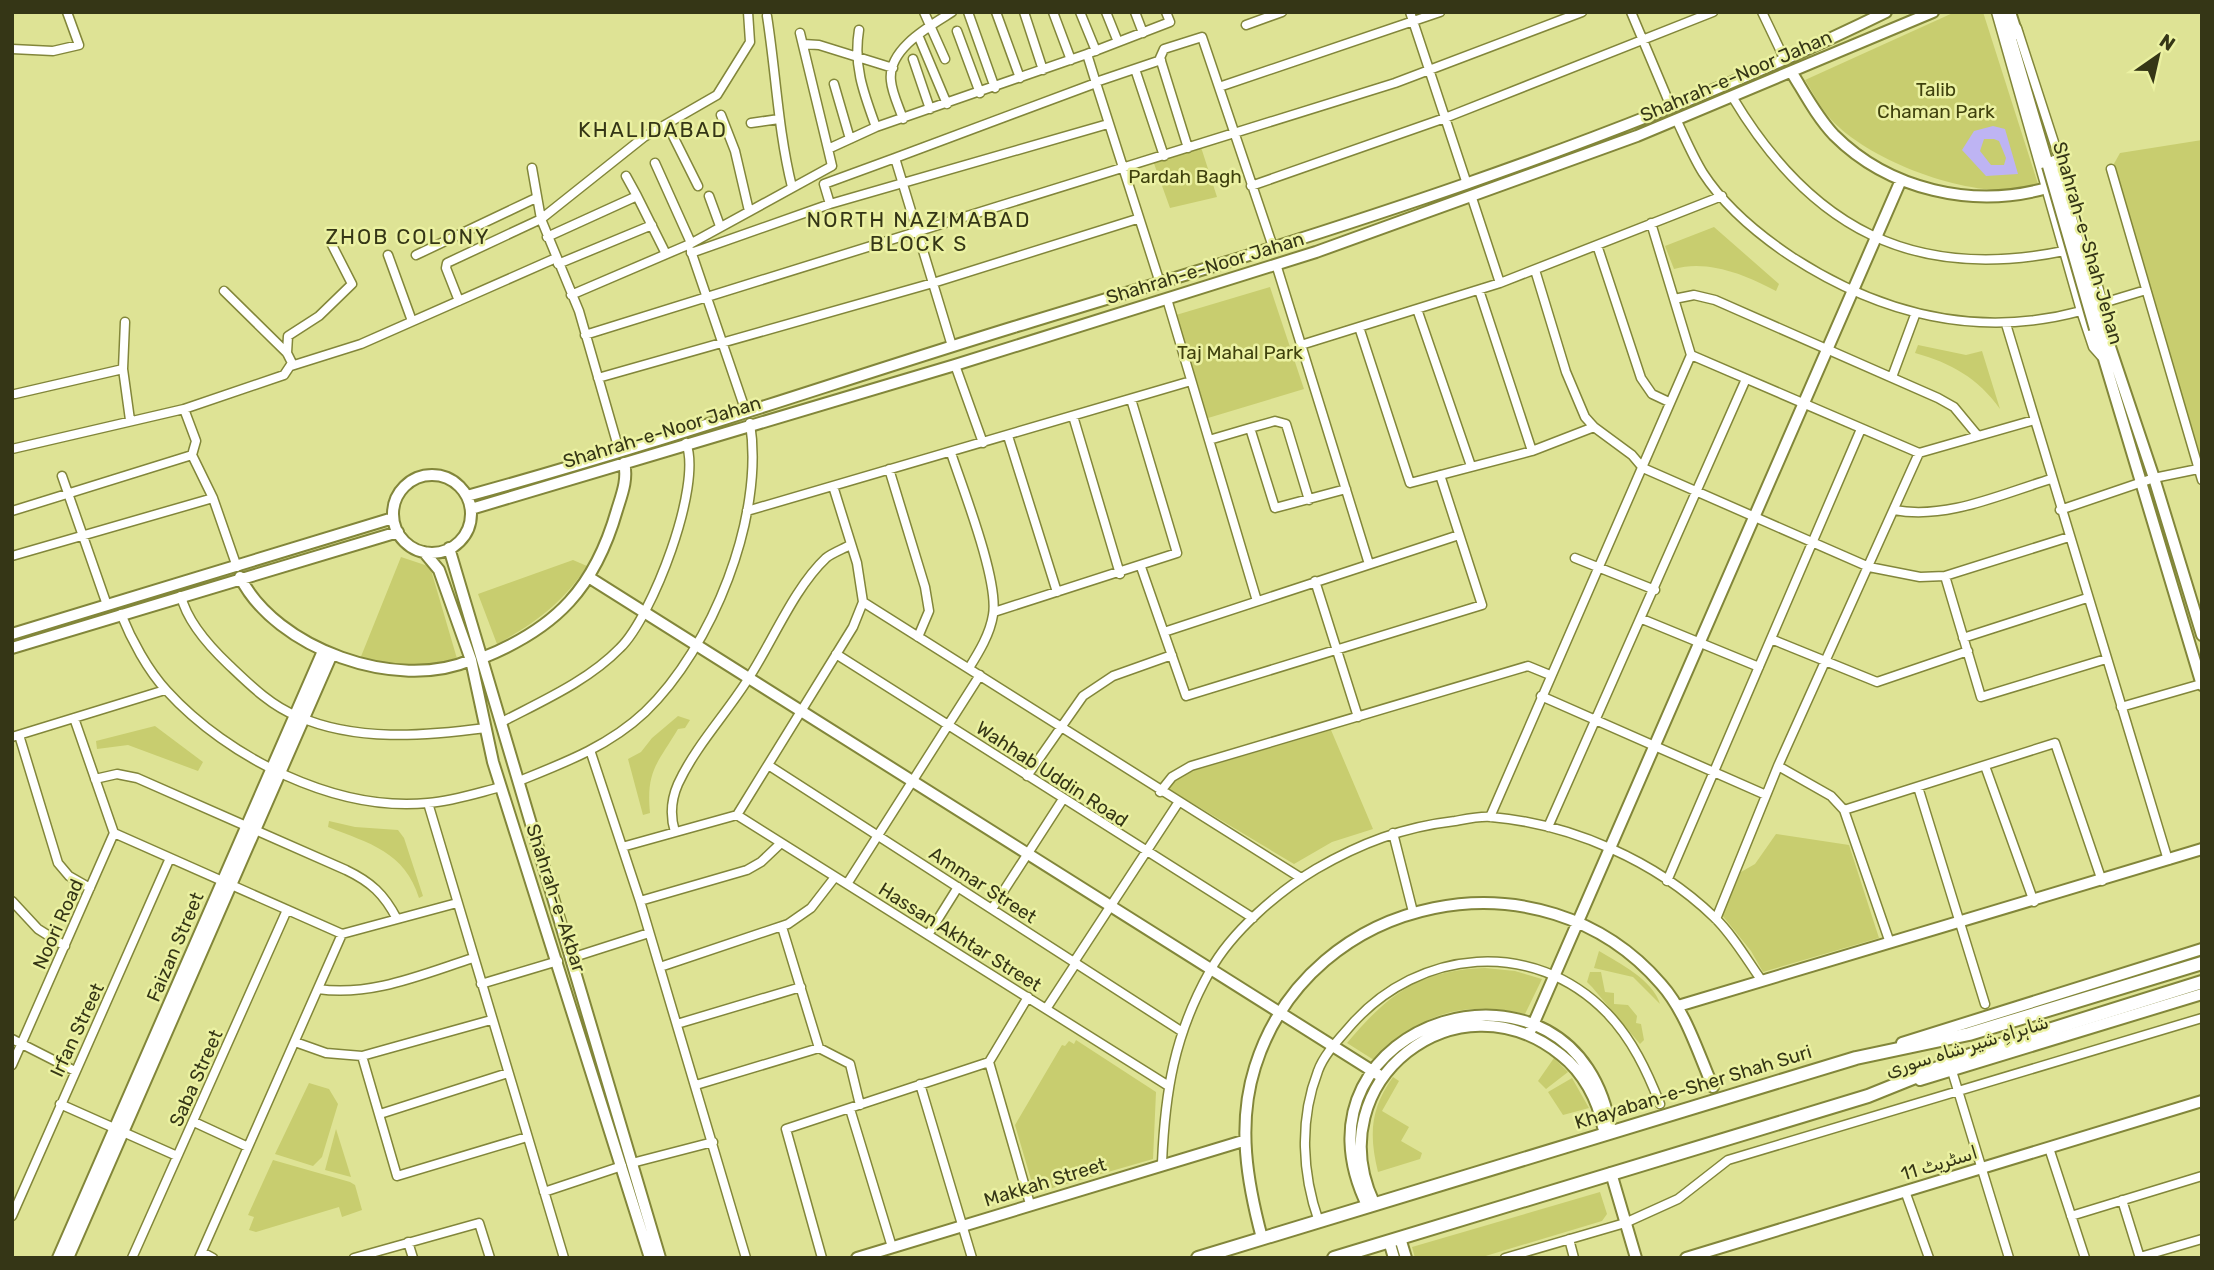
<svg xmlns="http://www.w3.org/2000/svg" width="2214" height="1270" font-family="Rubik,Vazirmatn,sans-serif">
	<rect width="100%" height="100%" fill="#dee395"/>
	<path fill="#c8cd6f" d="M 1955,12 L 1983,12 L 2039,187 C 1979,203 1868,163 1828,116 C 1819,105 1812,91 1805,80 Z
		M 2202,140 L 2202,461 L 2111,169 L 2120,153 Z
		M 1200,144 L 1217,197 L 1170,208 L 1152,158 Z
		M 1714,227 L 1779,284 L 1776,291 C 1747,275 1707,259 1674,269 L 1665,246 Z
		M 1270,287 L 1304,389 L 1208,418 L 1176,315 Z
		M 1918,345 L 1966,355 L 1982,351 L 2000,409 C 1978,378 1951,363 1915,353 Z
		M 401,557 L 428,566 L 431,570 L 458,662 L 412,667 L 360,659 Z
		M 573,560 L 587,566 C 564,602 534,624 497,644 L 478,594 Z
		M 678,716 L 690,720 L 685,728 L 678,729 C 657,764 646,771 650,813 L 643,815 L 628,759 L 641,752 L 652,738 Z
		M 155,726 L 203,762 L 198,771 L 128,745 L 97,749 L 96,741 Z
		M 1331,730 L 1373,829 L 1332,842 L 1294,864 L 1167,788 L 1183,774 Z
		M 329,821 L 355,827 L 398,830 L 404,838 L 423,896 L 419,898 C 405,852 369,843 328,827 Z
		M 1776,834 L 1849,845 L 1879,938 L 1763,972 L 1751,951 L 1722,915 L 1741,872 L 1755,864 Z
		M 1599,951 C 1619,963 1653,980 1660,1004 L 1633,977 L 1594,968 Z
		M 1485,968 L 1515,971 L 1542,979 L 1525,1014 C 1463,1000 1417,1013 1377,1062 L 1347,1043 C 1388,994 1420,970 1485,968 Z
		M 1590,972 L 1601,972 L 1605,992 L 1614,993 L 1614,1004 L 1628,1005 L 1637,1016 L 1636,1023 L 1641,1024 L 1644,1040 L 1640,1044 L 1592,987 L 1587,982 Z
		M 1076,1040 L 1156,1092 L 1153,1159 L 1035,1193 L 1015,1125 L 1062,1045 L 1065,1046 L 1069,1041 L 1074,1044 Z
		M 1554,1058 L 1568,1072 L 1546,1089 L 1538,1081 Z
		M 1393,1077 L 1399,1081 L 1382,1111 L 1409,1127 L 1401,1141 L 1422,1153 L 1420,1159 L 1378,1172 C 1369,1135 1370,1109 1393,1077 Z
		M 1572,1078 L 1589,1108 L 1563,1115 L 1548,1092 Z
		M 309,1083 L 329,1089 L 338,1104 L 322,1157 L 313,1166 L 275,1154 Z
		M 336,1129 L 351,1177 L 325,1170 Z
		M 273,1160 L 350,1182 L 355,1185 L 362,1210 L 342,1217 L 339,1207 L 256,1232 L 249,1230 L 254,1217 L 248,1215 Z
		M 1600,1192 L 1607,1214 L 1602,1221 L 1479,1258 L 1415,1258 L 1412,1247 Z"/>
	<path fill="#beb4f3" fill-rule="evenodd" d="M 1993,126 L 2005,129 L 2018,174 L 1986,176 L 1962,150 L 1974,131 ZM 1994,139 L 1999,141 L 2006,158 L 2004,165 L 1991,165 L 1980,151 L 1984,139 Z"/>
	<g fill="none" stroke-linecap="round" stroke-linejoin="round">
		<defs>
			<path id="street" d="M 924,12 L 945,59
				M 968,12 L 995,88
				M 996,12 L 1020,78
				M 1024,12 L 1043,70
				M 1053,12 L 1071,60
				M 1080,12 L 1096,51
				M 1106,12 L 1118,42
				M 1135,12 L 1143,33
				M 1410,12 L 1467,184
				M 1631,12 L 1671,107
				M 1762,12 L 1784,58
				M 1996,12 L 2081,311 L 2093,347 L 2101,356
				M 767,16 C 776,73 778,131 792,187
				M 1246,25 L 1282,12
				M 2017,28 L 2063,170 L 2103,303 L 2109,337
				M 859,30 C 853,66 864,94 876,127
				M 957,31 L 980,93
				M 800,33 L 828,149
				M 918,35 L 947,104
				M 803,44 L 819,45 L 893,68
				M 12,49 L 53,51 L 79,45 L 67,12
				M 1087,54 L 1170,22 L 1166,12
				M 913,59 L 930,109
				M 1135,69 L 1164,156
				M 1096,82 L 1161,60
				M 834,84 L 850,139
				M 1219,87 L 1440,12
				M 1733,98 C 1811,228 1913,282 2064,251
				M 721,115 L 735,151 L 749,211
				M 903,119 C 899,107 892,93 891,81 C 887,49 930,26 952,12
				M 1677,121 C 1685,138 1693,157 1703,173 C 1725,207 1759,235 1792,257 C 1880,314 1978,339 2081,311
				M 751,123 L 779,119
				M 667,124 L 698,186
				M 1188,148 L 1160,58 L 1164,49 L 1202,37 L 1273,247
				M 655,163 L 691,243
				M 532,168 L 541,219 L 579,311 L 619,450
				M 2111,169 L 2202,480
				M 626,176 L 637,196
				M 1251,186 L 1445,118 L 1713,12
				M 709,196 L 720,226
				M 1472,198 L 1500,283
				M 830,204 L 824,184 L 895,158
				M 1651,223 L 1691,355 L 1919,453 L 2034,420
				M 547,237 L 637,196 L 666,254
				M 1597,245 L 1641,378 L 1652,394 L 1669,402
				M 691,251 L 746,412
				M 691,253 L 830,204 L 1108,124
				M 388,255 L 412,321
				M 416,255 L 536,198
				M 558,264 L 652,225
				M 1276,264 L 1369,564
				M 1535,270 L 1566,372 L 1585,417 L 1594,427 L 1632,455 L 1643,468 L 1869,567 L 1920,577 L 1945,576 L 2069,537
				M 1479,290 L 1532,451
				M 571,295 L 690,244 L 832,166 L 828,149 L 876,127 L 1087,54 L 1096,83
				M 1167,299 L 1257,601
				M 1674,299 L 1694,295 L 1715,300 L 1938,398 L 1954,407 L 1978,436
				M 459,301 L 446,268 L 447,263 L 541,219 L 644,137 L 717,95 L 750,42 L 748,12
				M 2103,303 L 2146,290
				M 1417,309 L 1471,466
				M 125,322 L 123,369 L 130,420
				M 2006,324 L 2168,860
				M 1359,327 L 1410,483 L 1532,451 L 1594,427
				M 585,335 L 1395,83 L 1582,12
				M 1301,345 L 1500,283 L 1722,196
				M 952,346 L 895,158 L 1096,83 L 1160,283
				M 287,353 L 288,336 L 319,316 L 352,284 L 331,243
				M 955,365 L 983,443
				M 291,366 L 361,344 L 556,258
				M 1892,377 L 1915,315
				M 598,378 L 933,283 L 1137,219
				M 15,394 L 123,369
				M 184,409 L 284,375 L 292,363 L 287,353 L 224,291
				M 1073,416 L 1120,574
				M 1250,428 L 1275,421 L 1286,424 L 1309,500
				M 1008,436 L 1057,592
				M 1209,440 L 1250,428 L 1275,508 L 1346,489
				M 12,449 L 184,409 L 196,441 L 192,455 L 213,498 L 237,567
				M 951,453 C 963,489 999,581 993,615 C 990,634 979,652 969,668
				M 889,469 L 925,587 L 929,611 L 918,637
				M 62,476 L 107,605
				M 1894,510 C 1947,520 2001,494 2051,479
				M 2060,510 L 2154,478 L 2198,469
				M 12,511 L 192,455
				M 747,511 L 1191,381
				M 12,556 L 213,498
				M 1575,558 L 1655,590
				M 1141,567 L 1186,696 L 1482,605 L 1440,475
				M 1945,576 L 1981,697 L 2106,659
				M 1315,581 L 1358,717
				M 181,596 C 187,621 210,647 229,665 C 249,684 271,706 297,716 C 356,742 424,736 486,728
				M 863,602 L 1301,878
				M 994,612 L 1177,553 L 1131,399
				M 121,614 C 131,639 148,671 167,691 C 228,758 336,812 428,803 C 453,801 477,793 501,787
				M 1642,619 L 1759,667
				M 1164,632 L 1459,535
				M 1963,638 L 2087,598
				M 1771,639 L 1877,682 L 1968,651
				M 836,654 L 1253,918
				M 1541,696 L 1766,795
				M 2121,707 L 2201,684
				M 74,718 L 114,833 L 342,934 L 457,903
				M 502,722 C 542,701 588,681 620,648 C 652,617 703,485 686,443
				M 19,735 L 58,863 L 69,876 L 90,888
				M 12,737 L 165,690
				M 591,753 L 640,901 L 746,1258
				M 768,765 L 1181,1031
				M 1778,766 L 1831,796 L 1844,810 L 1890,943
				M 1985,766 L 2034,902
				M 1027,776 L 1083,696 L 1113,676 L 1172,655
				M 95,779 L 117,774 L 137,778 L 346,870 C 371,882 384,894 397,919
				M 519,781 C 564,763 609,746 645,712 C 712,648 765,516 750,423
				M 1918,787 L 1985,1004
				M 1160,792 L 1172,777 L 1191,766 L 1528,666 L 1550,675
				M 428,803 L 564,1258
				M 1844,810 L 2055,743 L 2102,881
				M 737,815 L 1167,1085
				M 1490,817 L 1691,355
				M 1548,827 L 1746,379
				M 675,832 C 670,816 671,800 678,784 C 696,745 728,712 750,676 C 773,640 795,587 826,558 C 832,553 843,549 850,545
				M 1393,833 L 1413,912
				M 622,847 L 737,815 L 853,627 L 863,602 L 857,563 L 833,486
				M 1667,881 L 1861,429
				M 847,884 L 980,675
				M 12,901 L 38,929 L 65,946
				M 640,901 L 747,870 L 761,862 L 781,843
				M 992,909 L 1063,799
				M 1716,919 L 1778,766 L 1919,453
				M 782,927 L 819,1048
				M 928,935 L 958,887
				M 571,958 L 649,933
				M 1074,962 L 1178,803
				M 660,967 L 788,924 L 811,908 L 835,877
				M 481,984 L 558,961
				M 318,989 C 371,997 423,974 473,958
				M 1028,997 L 989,1062 L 1030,1204
				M 1046,1009 L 1076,963
				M 677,1024 L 801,987
				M 12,1039 L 75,1071
				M 295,1042 L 326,1053 L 362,1056 L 491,1020
				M 362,1056 L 397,1176 L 527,1137
				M 12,1065 L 114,833
				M 1952,1071 L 2009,1258
				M 920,1084 L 972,1258
				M 696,1085 L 819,1048 L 850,1064 L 860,1105
				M 60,1104 L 177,1156
				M 850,1109 L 892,1247
				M 380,1114 L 508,1073
				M 194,1122 L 248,1147
				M 2049,1148 L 2085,1258
				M 632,1163 L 713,1142
				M 1162,1163 C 1165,1092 1174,1035 1210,971 C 1231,932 1279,891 1316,869 C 1361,843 1403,827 1455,821 C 1466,819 1480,816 1491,817 C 1572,824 1656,861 1714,917 C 1733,935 1747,960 1762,981
				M 1905,1191 L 1929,1258
				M 544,1192 L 622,1166
				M 2122,1200 L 2140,1258
				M 12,1216 L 170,858
				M 2071,1216 L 2202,1176
				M 1319,1222 C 1302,1174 1299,1120 1318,1071 C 1324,1054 1340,1038 1352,1024 C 1419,949 1533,937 1607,1013 C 1632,1039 1647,1071 1660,1104
				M 1569,1239 L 1574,1258
				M 408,1242 L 413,1258
				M 202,1252 L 213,1258
				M 2140,1257 L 2202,1239
				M 132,1258 L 287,910
				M 199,1258 L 342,934
				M 354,1258 L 479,1223 L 490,1258
				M 822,1258 L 786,1129 L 989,1062
				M 1505,1258 L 1625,1223 L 1678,1199 L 1728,1160 L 2202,1018"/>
			<path id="secondary" d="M 2003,12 L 2048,165
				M 2010,12 L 2017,34
				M 1792,73 C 1805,94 1817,117 1834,135 C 1889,190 1973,209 2047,188
				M 2103,326 L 2154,478 L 2202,635
				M 2095,329 L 2202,685
				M393 514a39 39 0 1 1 78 0a39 39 0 1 1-78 0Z
				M 467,496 C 651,446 832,383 1014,327 C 1308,238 1609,148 1886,12
				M 471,509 L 955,365 L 1316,252 L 1637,136 L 1933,12
				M 449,548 L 660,1258
				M 424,552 L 439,570 L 471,660 L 493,762 L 650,1258
				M 240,577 C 276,649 397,692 471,660
				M 590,578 L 1382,1077
				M 12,634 L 393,518
				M 12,648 L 398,532
				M 482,658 C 557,628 595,587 617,510 C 622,494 628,479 624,463
				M 1678,1006 L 2202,849
				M 1529,1034 L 1901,180
				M 1902,1043 L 2202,949
				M 1920,1080 L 2202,994
				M 1611,1173 L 1636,1258
				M 1374,1203 C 1317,1082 1457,971 1561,1055 C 1583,1072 1598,1100 1603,1127
				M 1368,1207 C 1275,1020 1580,926 1611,1132
				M 1262,1238 C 1247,1182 1237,1124 1255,1067 C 1310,892 1542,846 1661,984 C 1686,1012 1698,1053 1713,1087
				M 1400,1238 L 1406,1258
				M 1389,1241 L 1394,1258
				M 58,1258 L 323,651
				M 68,1258 L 332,654
				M 857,1258 L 1243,1141
				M 1686,1258 L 2202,1101"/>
			<path id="primary" d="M 1198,1258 L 1856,1058 L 1969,1034 L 2202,963
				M 1334,1258 L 1868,1096 L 1975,1053 L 2202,982"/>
		</defs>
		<use href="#street" stroke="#82863a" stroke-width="11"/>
		<use href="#secondary" stroke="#82863a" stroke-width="14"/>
		<use href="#primary" stroke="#82863a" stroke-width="16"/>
		<use href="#street" stroke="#fff" stroke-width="8"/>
		<use href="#secondary" stroke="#fff" stroke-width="10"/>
		<use href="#primary" stroke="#fff" stroke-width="12"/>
		<defs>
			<path id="secondary-bridge" d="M 2054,161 L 2103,326
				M 2048,166 L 2095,329"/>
		</defs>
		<use href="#secondary-bridge" stroke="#82863a" stroke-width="14" stroke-linecap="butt"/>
		<use href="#secondary-bridge" stroke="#fff" stroke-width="10"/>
	</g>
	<g text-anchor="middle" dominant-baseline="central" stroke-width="5" stroke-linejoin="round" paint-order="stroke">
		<g font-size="19" fill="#353616" stroke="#ebf1a2">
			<text transform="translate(1736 76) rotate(-23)">Shahrah-e-Noor Jahan</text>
			<text transform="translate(2088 243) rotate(74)">Shahrah-e-Shah Jehan</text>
			<text transform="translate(1205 268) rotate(-17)">Shahrah-e-Noor Jahan</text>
			<text transform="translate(662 432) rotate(-17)">Shahrah-e-Noor Jahan</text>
			<text transform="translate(1052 774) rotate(33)">Wahhab Uddin Road</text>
			<text transform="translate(983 885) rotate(33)">Ammar Street</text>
			<text transform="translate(556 898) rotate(72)">Shahrah-e-Akbar</text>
			<text transform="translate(58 924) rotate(-66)">Noori Road</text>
			<text transform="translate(960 937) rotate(32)">Hassan Akhtar Street</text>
			<text transform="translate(175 947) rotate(-67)">Faizan Street</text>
			<text transform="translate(77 1030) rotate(-65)">Irfan Street</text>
			<text transform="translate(1967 1046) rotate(-17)">شاہراہِ شیر شاہ سوری</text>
			<text transform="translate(196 1078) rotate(-66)">Saba Street</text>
			<text transform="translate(1693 1087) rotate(-17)">Khayaban-e-Sher Shah Suri</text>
			<text transform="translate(1939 1163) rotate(-17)">اسٹریٹ 11</text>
			<text transform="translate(1045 1182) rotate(-17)">Makkah Street</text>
		</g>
		<g font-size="19" fill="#3f410d" stroke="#ebf1a2">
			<text x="1936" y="89">Talib<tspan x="1936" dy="22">Chaman Park</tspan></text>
			<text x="1185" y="176">Pardah Bagh</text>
			<text x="1240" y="352">Taj Mahal Park</text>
		</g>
		<g font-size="21" letter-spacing="2" fill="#353616" stroke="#ebf1a2">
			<text x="653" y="129">KHALIDABAD</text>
			<text x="919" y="219">NORTH NAZIMABAD<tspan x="919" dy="24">BLOCK S</tspan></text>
			<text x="408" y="236">ZHOB COLONY</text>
		</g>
	</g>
	<rect width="2214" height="1270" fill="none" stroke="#353616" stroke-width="28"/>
	<g transform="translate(2158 56) rotate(34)" stroke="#ebf1a2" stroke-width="5" paint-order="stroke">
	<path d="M0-5L12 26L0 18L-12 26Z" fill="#353616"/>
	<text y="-10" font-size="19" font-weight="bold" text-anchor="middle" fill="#353616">N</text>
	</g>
</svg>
